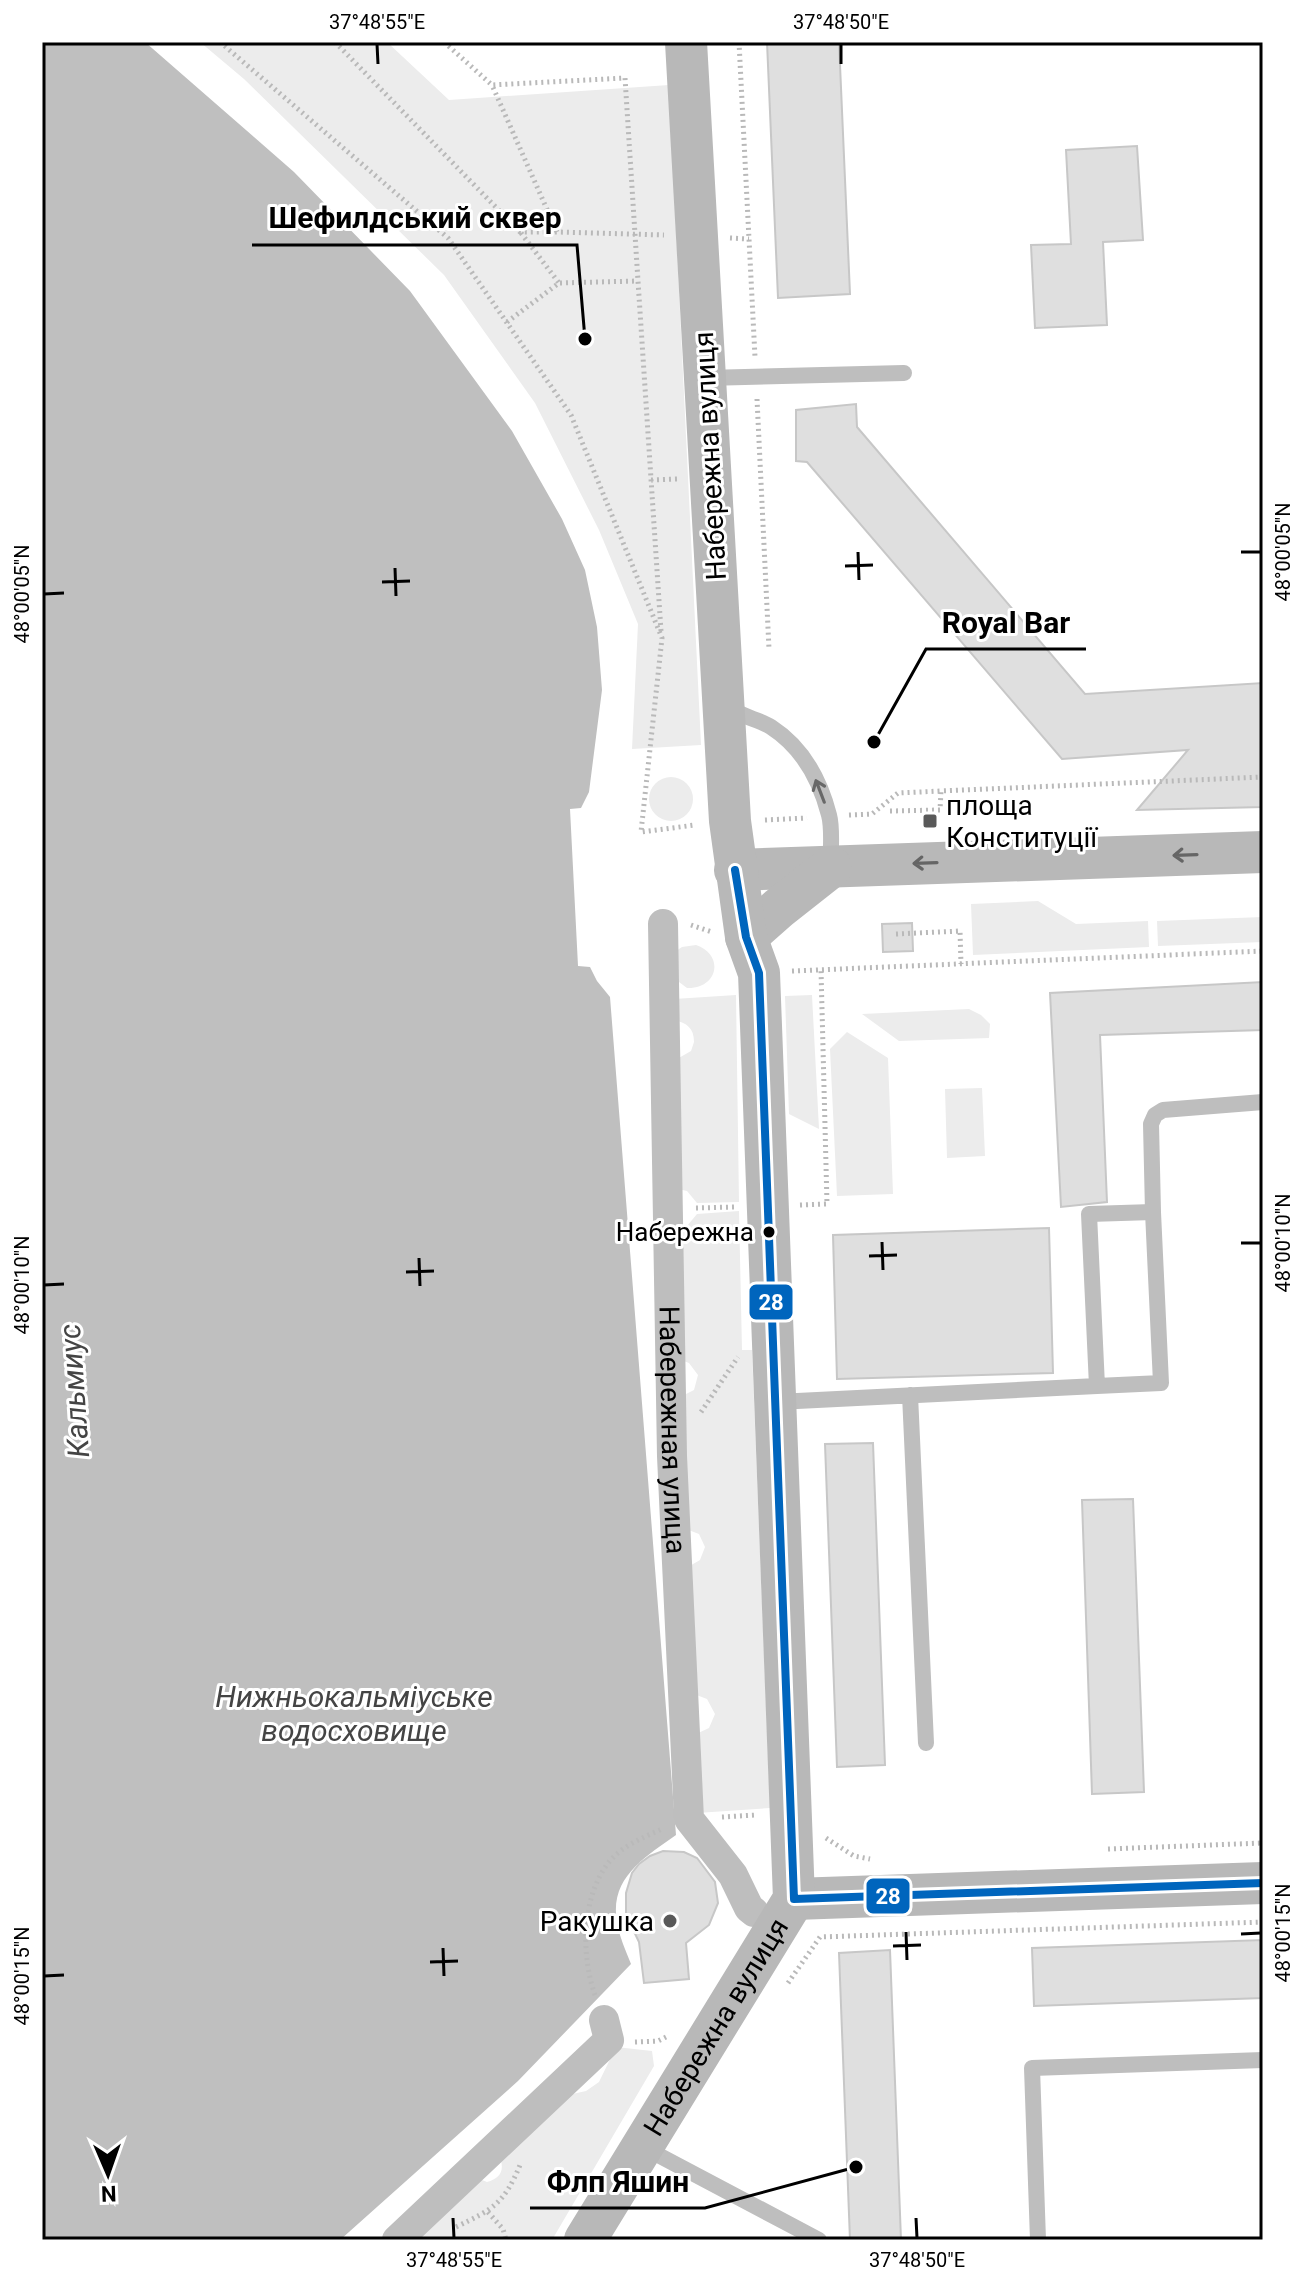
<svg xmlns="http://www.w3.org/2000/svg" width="1305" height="2282" font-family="Roboto,sans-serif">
	<rect width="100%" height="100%" fill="#fff"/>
	<path fill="#ececec" d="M 200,42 L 387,42 L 449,100 L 669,85 L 701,745 L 632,749 L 638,624 L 599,530 L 535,403 L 444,275 L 244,79 Z
		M649 799a22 22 0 1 1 44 0a22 22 0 1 1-44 0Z
		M 1038,901 L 1076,924 L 1148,921 L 1149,947 L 973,955 L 971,904 Z
		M 1263,917 L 1263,942 L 1158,946 L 1157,921 Z
		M 696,945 C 725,955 718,989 687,988 L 675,979 L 676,951 L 682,947 Z
		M 736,995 L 739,1202 L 697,1203 L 687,1191 L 678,1189 L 677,1059 L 691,1051 L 694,1042 C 694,1028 687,1023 674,1020 L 674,999 Z
		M 812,995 L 819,1129 L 789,1114 L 785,996 Z
		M 969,1009 L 981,1015 L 990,1024 L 989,1038 L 899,1041 L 862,1014 Z
		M 847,1032 L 888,1058 L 893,1194 L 837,1196 L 830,1049 Z
		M 982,1088 L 985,1156 L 947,1158 L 945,1089 Z
		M 739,1211 L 742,1350 L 752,1350 L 770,1808 L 697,1813 L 696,1734 L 709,1728 L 715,1714 L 707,1699 L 694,1694 L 688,1567 L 700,1560 L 705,1547 L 699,1534 L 686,1529 L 680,1397 L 694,1390 L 698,1375 L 689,1363 L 681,1360 L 677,1228 L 687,1226 L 697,1214 Z
		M 616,2047 L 652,2051 L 654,2066 L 552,2240 L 411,2240 L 477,2178 L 487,2182 C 499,2179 504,2172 501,2161 L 559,2097 L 586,2091 L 599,2082 Z"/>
	<path fill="#bfbfbf" d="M 42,42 L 145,42 L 294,172 L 410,291 L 512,431 L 562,519 L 585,570 L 597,627 L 602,690 L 589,792 L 581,808 L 570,809 L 578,966 L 590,967 L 597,981 L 610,997 L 676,1835 C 645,1857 609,1878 617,1922 C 619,1936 626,1951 631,1964 L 518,2081 L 340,2240 L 42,2240 Z"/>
	<path fill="#dfdfdf" stroke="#c7c7c7" stroke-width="2" d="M 767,42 L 839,42 L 850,294 L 778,298 Z
		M 1137,146 L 1143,240 L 1103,242 L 1107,325 L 1035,328 L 1031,245 L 1071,244 L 1066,150 Z
		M 856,404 L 857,427 L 1085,694 L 1263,683 L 1263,807 L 1137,810 L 1188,750 L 1062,759 L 807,462 L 796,461 L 796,410 Z
		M 912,923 L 913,951 L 883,952 L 882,924 Z
		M 1263,982 L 1263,1030 L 1100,1035 L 1107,1202 L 1061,1207 L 1050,993 Z
		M 1049,1228 L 1053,1373 L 837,1379 L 833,1235 Z
		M 873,1443 L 885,1765 L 837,1767 L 825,1444 Z
		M 1133,1499 L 1144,1792 L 1092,1794 L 1082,1500 Z
		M 663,1851 L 684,1852 L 697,1858 L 715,1882 L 718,1903 L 709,1925 L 686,1943 L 689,1979 L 644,1983 L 639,1942 L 626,1915 L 626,1893 L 632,1873 L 639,1864 L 650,1856 Z
		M 1263,1940 L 1263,1998 L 1034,2006 L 1032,1948 Z
		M 890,1950 L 901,2240 L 850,2240 L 839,1953 Z"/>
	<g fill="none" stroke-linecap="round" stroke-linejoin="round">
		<path stroke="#b9b9b9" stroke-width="5" stroke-dasharray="2 4" stroke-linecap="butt" d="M 220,42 L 448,238 L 571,415 L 662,638 L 641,832 L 695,825
			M 335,42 L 520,232 L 557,232
			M 444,42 L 492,85
			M 739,42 L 755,357
			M 521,233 L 559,283
			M 730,238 L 749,239
			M 507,322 L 559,283 L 638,281
			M 757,399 L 769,649
			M 651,480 L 678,479
			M 661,631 L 638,281 L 625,78 L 492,85 L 557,232 L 664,235
			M 890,811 L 940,810 L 941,791 L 1263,777
			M 849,815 L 872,814 L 898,793 L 941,791
			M 765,820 L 807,818
			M 691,925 L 712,932
			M 896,934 L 960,931 L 961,964
			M 792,971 L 1263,951
			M 800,1205 L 827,1204 L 821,970
			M 696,1208 L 734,1207
			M 701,1412 L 738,1357
			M 722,1817 L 756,1815
			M 826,1838 L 854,1856 L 870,1859
			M 1108,1849 L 1263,1843
			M 788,1983 L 820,1937 L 1263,1922
			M 595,1995 C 581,1956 581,1897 609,1862 C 622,1846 644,1837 662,1829
			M 635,2042 L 658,2041 L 668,2036
			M 488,2212 L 503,2229 L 506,2240
			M 456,2227 C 493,2209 504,2204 520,2165"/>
		<path stroke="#bebebe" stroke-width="16" d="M 706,378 L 904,373
			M 728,704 C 738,717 757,718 771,727 C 802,747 820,780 829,815 C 833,830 830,849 831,865
			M 1153,1212 L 1151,1124 L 1155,1115 L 1163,1110 L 1263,1102
			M 910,1395 L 926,1743
			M 777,1402 L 1097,1386 L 1089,1214 L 1153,1212 L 1161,1383 L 1097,1386
			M 643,2147 L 819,2240
			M 1038,2240 L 1032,2068 L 1263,2060"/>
		<g stroke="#bebebe" stroke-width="30">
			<path id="s1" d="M 663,924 L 672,1456 L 689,1819 L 733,1875 L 749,1908 L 754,1912"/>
			<path d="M 397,2240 L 609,2040 L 604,2020"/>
		</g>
		<g stroke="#b8b8b8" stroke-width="42">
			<path d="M 735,870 L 1263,852"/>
			<path d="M 746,937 L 779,908 L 831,867"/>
			<path d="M 794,1899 L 1263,1883"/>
			<path id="s2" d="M 585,2240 L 794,1899 L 759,973 L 746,937 L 730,821 L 686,42"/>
		</g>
		<defs>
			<path id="bus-1" d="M 735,870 L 746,937 L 759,973 L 794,1899 L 1263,1883"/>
		</defs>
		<use href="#bus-1" stroke="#fff" stroke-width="14"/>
		<use href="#bus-1" stroke="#0065bd" stroke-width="8"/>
	</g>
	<defs><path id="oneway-shaft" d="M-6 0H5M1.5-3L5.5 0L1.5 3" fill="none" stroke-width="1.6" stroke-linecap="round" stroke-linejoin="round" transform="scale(2)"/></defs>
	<use stroke="#686868" href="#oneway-shaft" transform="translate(820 791) rotate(-111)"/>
	<g stroke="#656565">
		<use href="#oneway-shaft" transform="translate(1185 855) rotate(178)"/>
		<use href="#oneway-shaft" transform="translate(925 863) rotate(178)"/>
	</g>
	<path fill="none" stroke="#000" stroke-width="3" d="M 377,44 L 378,64M 841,44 L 841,64M 858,552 L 859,580M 1241,552 L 1261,552M 845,566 L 873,565M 395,568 L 396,596M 382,582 L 410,581M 44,594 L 64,593M 882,1242 L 883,1270M 1241,1243 L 1261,1243M 869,1256 L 897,1255M 419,1258 L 420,1286M 406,1272 L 434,1271M 44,1285 L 64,1284M 906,1932 L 907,1960M 1241,1934 L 1261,1933M 893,1946 L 921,1945M 443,1948 L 444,1976M 430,1962 L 458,1961M 44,1976 L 64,1975M 453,2218 L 454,2238M 916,2218 L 917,2238"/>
	<g fill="#595959" stroke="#fff" stroke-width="3">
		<rect x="922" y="813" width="16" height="16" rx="4"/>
		<circle cx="670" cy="1921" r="8"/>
	</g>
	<circle fill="#000" stroke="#fff" stroke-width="3" cx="769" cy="1232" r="7"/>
	<g text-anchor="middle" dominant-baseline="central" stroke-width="6" stroke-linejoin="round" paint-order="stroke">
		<g font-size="26" fill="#000" stroke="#fff" text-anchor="end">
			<text x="754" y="1232">Набережна</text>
		</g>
		<g font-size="28" fill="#000" stroke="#fff">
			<text transform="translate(710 456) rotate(-93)">Набережна вулиця</text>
			<text stroke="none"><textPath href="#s1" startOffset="506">Набережная улица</textPath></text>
			<text stroke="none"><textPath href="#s2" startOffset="250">Набережна вулиця</textPath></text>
		</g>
		<g font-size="28" fill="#000" stroke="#fff" text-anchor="start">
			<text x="946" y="805">площа<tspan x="946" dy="32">Конституції</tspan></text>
			<text x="654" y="1921" text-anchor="end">Ракушка</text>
		</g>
		<g font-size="30" font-style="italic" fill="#444" stroke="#fff">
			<text transform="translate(74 1391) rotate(-94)">Кальмиус</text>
			<text x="354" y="1696">Нижньокальміуське<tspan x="354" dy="34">водосховище</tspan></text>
		</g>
	</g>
	<path fill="none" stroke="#000" stroke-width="3" d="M585 339L577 245H252M874 742L926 649H1086M856 2167L705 2208H530"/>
	<g fill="#000" stroke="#fff" stroke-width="3">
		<circle cx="585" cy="339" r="8"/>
		<circle cx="874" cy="742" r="8"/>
		<circle cx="856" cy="2167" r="8"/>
	</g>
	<g font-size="30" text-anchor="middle" font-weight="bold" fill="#000" stroke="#fff" stroke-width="6" stroke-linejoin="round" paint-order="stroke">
		<text x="415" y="228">Шефилдський сквер</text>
		<text x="1006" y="633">Royal Bar</text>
		<text x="618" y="2192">Флп Яшин</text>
	</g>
	<g stroke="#fff" stroke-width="3">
		<rect x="748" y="1283" width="46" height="38" rx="8" fill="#0065bd"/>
		<rect x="865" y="1877" width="46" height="38" rx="8" fill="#0065bd"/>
	</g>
	<g font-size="22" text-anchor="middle" font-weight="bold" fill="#fff">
		<text x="771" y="1310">28</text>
		<text x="888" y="1904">28</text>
	</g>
	<rect width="1305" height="2282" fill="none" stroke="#ffffff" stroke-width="88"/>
	<g transform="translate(108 2174) rotate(178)" stroke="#ffffff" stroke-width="6" paint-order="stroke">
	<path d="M0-6L14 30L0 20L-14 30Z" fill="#000000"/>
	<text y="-12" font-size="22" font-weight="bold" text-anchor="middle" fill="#000000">N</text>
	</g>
	<rect x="44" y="44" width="1217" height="2194" fill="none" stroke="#000" stroke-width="3"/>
	<g font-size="20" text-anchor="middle" fill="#000">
		<text x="377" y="29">37°48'55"E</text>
		<text x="841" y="29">37°48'50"E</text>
		<text transform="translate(1283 552) rotate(-90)" y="7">48°00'05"N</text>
		<text transform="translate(22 594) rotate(-90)" y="7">48°00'05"N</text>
		<text transform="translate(1283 1243) rotate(-90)" y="7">48°00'10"N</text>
		<text transform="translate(22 1285) rotate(-90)" y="7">48°00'10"N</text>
		<text transform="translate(1283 1933) rotate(-90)" y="7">48°00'15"N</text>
		<text transform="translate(22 1976) rotate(-90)" y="7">48°00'15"N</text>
		<text x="454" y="2267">37°48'55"E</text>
		<text x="917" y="2267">37°48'50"E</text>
	</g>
</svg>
